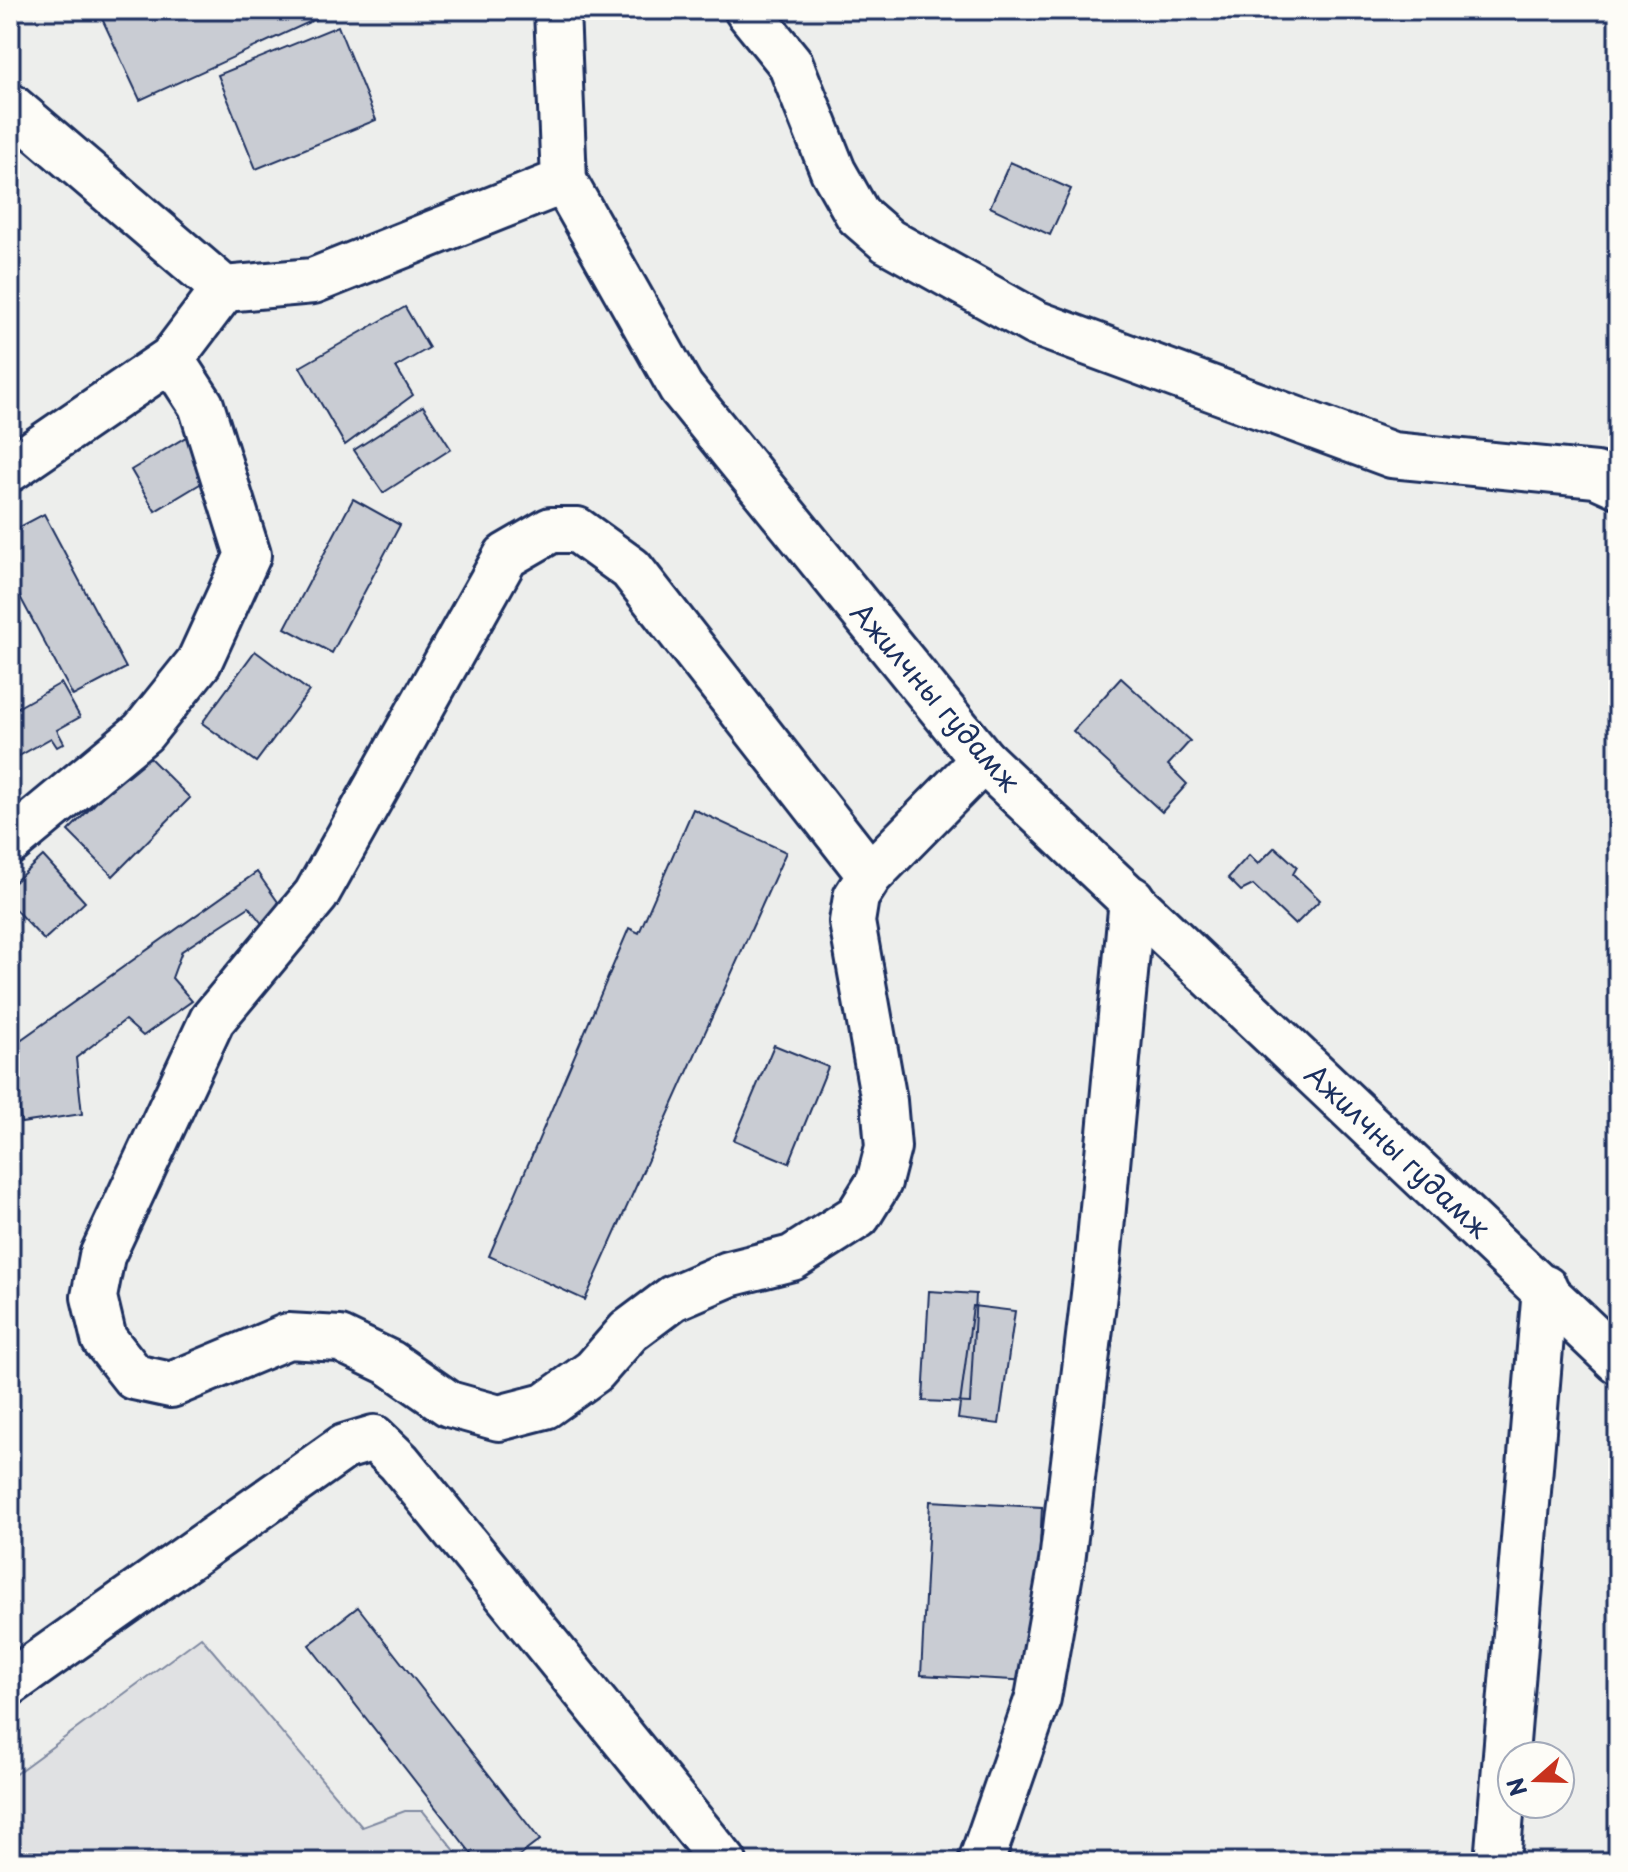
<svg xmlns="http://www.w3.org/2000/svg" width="1628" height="1872" font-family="'Playpen Sans',sans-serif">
	<rect width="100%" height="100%" fill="#fdfcf7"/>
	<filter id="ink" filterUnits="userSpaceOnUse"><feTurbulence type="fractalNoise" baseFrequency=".0125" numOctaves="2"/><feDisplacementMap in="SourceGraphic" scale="16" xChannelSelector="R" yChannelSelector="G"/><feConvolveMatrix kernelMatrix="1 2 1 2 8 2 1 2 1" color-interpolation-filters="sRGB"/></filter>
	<g filter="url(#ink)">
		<path fill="#edeeec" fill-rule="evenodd" d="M 10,10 L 1618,10 L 1618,1862 L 10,1862 ZM 1512,1756 L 1560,1756 L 1560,1804 L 1512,1804 Z"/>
		<path fill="#e0e1e3" stroke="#7e88a0" stroke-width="2" d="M 201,1637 L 362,1827 L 405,1811 L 423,1811 L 464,1862 L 10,1862 L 10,1778 Z"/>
		<path fill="#c9ccd3" stroke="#1b2f5e" stroke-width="2" d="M 98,10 L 326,10 L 327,14 L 140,100 Z
			M 338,26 L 376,120 L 256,169 L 218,75 Z
			M 1010,162 L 1071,189 L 1050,235 L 990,207 Z
			M 405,307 L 429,348 L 396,367 L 413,395 L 345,445 L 300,367 Z
			M 423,406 L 451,449 L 383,493 L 354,450 Z
			M 186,437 L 210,478 L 155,511 L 131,470 Z
			M 353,499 L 400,525 L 332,653 L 285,628 Z
			M 44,514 L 126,668 L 73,696 L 10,578 L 10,532 Z
			M 255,651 L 309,691 L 256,762 L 202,723 Z
			M 1121,678 L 1190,741 L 1168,765 L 1187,784 L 1162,812 L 1073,731 Z
			M 61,683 L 80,717 L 57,730 L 64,743 L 57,747 L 51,738 L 10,761 L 10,712 Z
			M 145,753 L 190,798 L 113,876 L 68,831 Z
			M 693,809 L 786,852 L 585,1300 L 489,1256 L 629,928 L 639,933 Z
			M 1275,847 L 1297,867 L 1293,874 L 1320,900 L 1295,925 L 1253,885 L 1241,891 L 1228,878 L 1249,855 L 1258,864 Z
			M 43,856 L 85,902 L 44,940 L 10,904 L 10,886 Z
			M 257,872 L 285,912 L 263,925 L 249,907 L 182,951 L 172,978 L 192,1001 L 143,1036 L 125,1020 L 76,1058 L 82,1114 L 21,1123 L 12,1046 Z
			M 774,1045 L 828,1067 L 789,1163 L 734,1140 Z
			M 929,1291 L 976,1294 L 970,1403 L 923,1401 Z
			M 973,1306 L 1015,1311 L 999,1424 L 958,1419 Z
			M 930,1501 L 1042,1507 L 1033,1681 L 921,1675 Z
			M 358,1607 L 540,1840 L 511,1862 L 478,1862 L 309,1645 Z"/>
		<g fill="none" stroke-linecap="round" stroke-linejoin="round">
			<defs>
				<path id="minor" d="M 747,10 L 790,63 L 833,171 L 858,215 L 888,241 L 1035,323 L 1392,455 L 1596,475 L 1618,485
					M 10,469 L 171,359 L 224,289
					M 10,842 L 143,732 L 199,662 L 248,555 L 201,405 L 171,359
					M 870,875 L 631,569 L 577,530 L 551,530 L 506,556 L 316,895 L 212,1020 L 102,1256 L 94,1297 L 104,1339 L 134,1377 L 171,1385 L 288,1336 L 340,1339 L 390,1363 L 449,1404 L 499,1418 L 545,1406 L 594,1371 L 629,1331 L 673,1298 L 729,1274 L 792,1258 L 858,1216 L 879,1182 L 888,1147 L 884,1101 L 852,922 L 856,897 L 870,875 L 983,760
					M 10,1683 L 344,1447 L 374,1438 L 399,1462 L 724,1862
					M 981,1862 L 1038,1698 L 1062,1562 L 1098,1261 L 1132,899
					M 1497,1862 L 1545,1288"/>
				<path id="major" d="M 557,10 L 564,181 L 681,388 L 983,760 L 1618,1361
					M 10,106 L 224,289 L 313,281 L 564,181"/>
			</defs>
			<use href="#minor" stroke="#1b2f5e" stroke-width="50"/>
			<use href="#major" stroke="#1b2f5e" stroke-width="50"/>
			<use href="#minor" stroke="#fdfcf7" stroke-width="44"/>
			<use href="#major" stroke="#fdfcf7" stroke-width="44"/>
		</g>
	</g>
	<g text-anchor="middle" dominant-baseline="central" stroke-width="7" stroke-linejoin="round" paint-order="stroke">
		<g font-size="28" fill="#1b2f5e" stroke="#fdfcf7">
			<text transform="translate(936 696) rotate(49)">Ажилчны гудамж</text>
			<text transform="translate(1398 1150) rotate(43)">Ажилчны гудамж</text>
		</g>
	</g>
	<rect width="1628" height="1872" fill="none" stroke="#fdfcf7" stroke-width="40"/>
	<rect x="20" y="20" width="1588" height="1832" fill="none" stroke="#1b2f5e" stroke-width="3" filter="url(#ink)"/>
	<g transform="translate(1536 1780) rotate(250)"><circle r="38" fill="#fdfcf7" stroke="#a3aaba" stroke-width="2"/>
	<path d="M0-6L14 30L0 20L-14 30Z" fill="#c8321e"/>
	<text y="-12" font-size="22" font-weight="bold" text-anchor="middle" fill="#1b2f5e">N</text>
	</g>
</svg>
